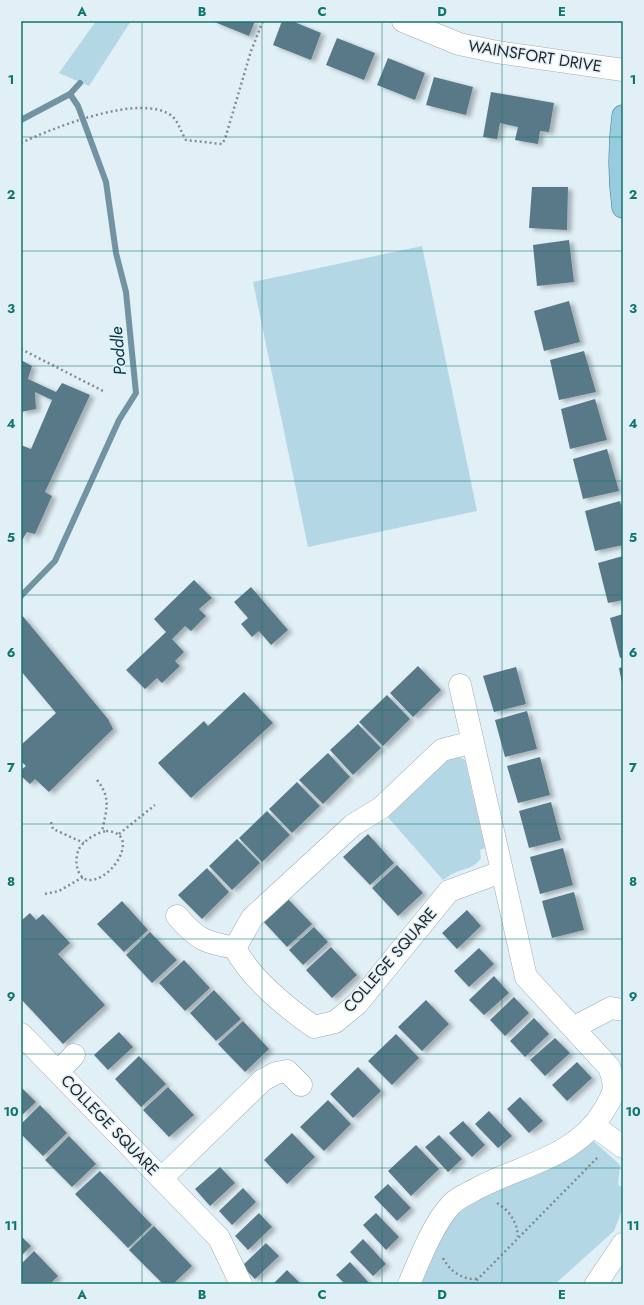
<svg xmlns="http://www.w3.org/2000/svg" width="644" height="1305" font-family="Jost,sans-serif">
	<defs>
		<filter id="shadow"><feDropShadow dx="4.5" dy="2.5" stdDeviation="2" flood-color="#0004"/></filter>
	</defs>
	<rect width="100%" height="100%" fill="#e1eff6"/>
	<path fill="#b4d7e6" d="M 96,21 L 131,21 L 89,86 L 59,73 Z
		M 422,246 L 477,511 L 308,547 L 253,282 Z
		M 453,757 L 460,757 L 465,760 L 485,848 L 480,850 L 481,858 C 474,869 465,868 454,873 C 450,874 447,878 443,880 L 386,815 L 444,760 Z
		M 589,1137 L 620,1165 L 618,1184 L 623,1189 L 623,1208 L 614,1231 L 555,1284 L 418,1284 L 443,1231 L 463,1207 Z"/>
	<g fill="none" stroke-linecap="round" stroke-linejoin="round">
		<path stroke="#7294a2" stroke-width="6" d="M 21,120 L 70,94 L 80,83
			M 21,596 L 55,561 L 119,420 L 136,393 L 126,292 L 116,253 L 106,182 L 78,106 L 70,94"/>
	</g>
	<path fill="#597a88" filter="url(#shadow)" d="M 212,21 L 255,21 L 249,36 Z
		M 282,21 L 292,21 L 321,33 L 311,60 L 273,45 Z
		M 337,38 L 375,53 L 364,80 L 326,65 Z
		M 388,58 L 425,73 L 415,100 L 377,85 Z
		M 434,77 L 473,87 L 466,115 L 426,105 Z
		M 491,92 L 554,103 L 549,132 L 540,131 L 538,144 L 515,140 L 518,127 L 500,123 L 497,139 L 483,137 Z
		M 532,187 L 568,187 L 567,230 L 529,228 Z
		M 569,240 L 574,282 L 537,286 L 533,245 Z
		M 569,301 L 580,342 L 544,351 L 534,311 Z
		M 584,351 L 596,392 L 559,400 L 550,360 Z
		M 21,360 L 32,366 L 28,379 L 56,392 L 62,383 L 90,395 L 45,492 L 52,496 L 35,534 L 27,532 L 21,542 L 21,445 L 31,449 L 52,400 L 35,392 L 36,409 L 21,412 Z
		M 595,399 L 607,440 L 570,449 L 561,409 Z
		M 607,449 L 619,491 L 583,499 L 573,459 Z
		M 620,501 L 623,512 L 623,545 L 595,551 L 585,511 Z
		M 623,556 L 623,600 L 608,603 L 598,563 Z
		M 194,580 L 212,598 L 199,609 L 206,616 L 191,631 L 185,626 L 172,639 L 184,652 L 175,661 L 180,666 L 162,683 L 157,678 L 145,689 L 126,670 L 166,632 L 154,619 Z
		M 251,587 L 288,630 L 271,645 L 259,631 L 252,637 L 241,624 L 248,618 L 234,602 Z
		M 21,614 L 108,719 L 113,729 L 49,792 L 35,779 L 30,784 L 21,776 L 21,770 L 26,766 L 21,761 L 21,745 L 56,713 L 21,671 Z
		M 623,614 L 623,657 L 620,658 L 610,618 Z
		M 418,666 L 441,690 L 413,717 L 390,693 Z
		M 516,667 L 526,704 L 494,712 L 483,676 Z
		M 623,667 L 623,683 L 622,683 L 619,668 Z
		M 244,692 L 273,723 L 191,798 L 158,763 L 204,721 L 208,726 Z
		M 387,695 L 410,719 L 383,746 L 359,722 Z
		M 527,711 L 537,749 L 505,757 L 495,720 Z
		M 358,724 L 381,748 L 353,775 L 330,750 Z
		M 328,753 L 350,777 L 323,804 L 299,780 Z
		M 540,757 L 550,795 L 518,803 L 507,766 Z
		M 297,782 L 320,806 L 292,833 L 269,809 Z
		M 551,802 L 561,840 L 529,848 L 519,811 Z
		M 267,811 L 290,835 L 262,862 L 239,838 Z
		M 368,834 L 394,863 L 370,885 L 343,857 Z
		M 237,839 L 260,863 L 232,890 L 209,866 Z
		M 563,848 L 573,885 L 540,894 L 530,857 Z
		M 397,865 L 423,893 L 398,916 L 372,888 Z
		M 207,868 L 229,892 L 202,919 L 178,895 Z
		M 574,892 L 584,930 L 552,938 L 542,901 Z
		M 285,896 L 312,924 L 287,947 L 261,919 Z
		M 122,901 L 148,930 L 124,952 L 97,924 Z
		M 467,910 L 481,926 L 457,949 L 442,933 Z
		M 30,913 L 36,920 L 43,914 L 70,943 L 58,954 L 105,1005 L 63,1044 L 21,999 L 21,918 L 22,920 Z
		M 314,927 L 328,942 L 303,965 L 289,950 Z
		M 150,932 L 177,960 L 152,983 L 126,955 Z
		M 331,947 L 357,975 L 332,998 L 306,970 Z
		M 479,948 L 494,964 L 469,987 L 454,971 Z
		M 184,960 L 210,988 L 185,1011 L 159,983 Z
		M 494,976 L 509,993 L 484,1015 L 469,1000 Z
		M 214,990 L 241,1019 L 216,1041 L 190,1013 Z
		M 514,997 L 529,1013 L 505,1036 L 490,1020 Z
		M 426,1000 L 449,1024 L 422,1051 L 398,1027 Z
		M 534,1018 L 549,1034 L 525,1057 L 510,1041 Z
		M 243,1021 L 269,1049 L 245,1072 L 218,1044 Z
		M 119,1032 L 133,1047 L 108,1070 L 94,1055 Z
		M 396,1034 L 419,1058 L 392,1085 L 368,1061 Z
		M 555,1038 L 570,1053 L 545,1076 L 530,1060 Z
		M 139,1056 L 166,1084 L 141,1107 L 115,1079 Z
		M 577,1062 L 592,1078 L 567,1101 L 552,1085 Z
		M 358,1067 L 381,1091 L 353,1118 L 330,1094 Z
		M 21,1087 L 36,1102 L 21,1116 Z
		M 168,1087 L 194,1115 L 169,1137 L 143,1110 Z
		M 520,1097 L 543,1121 L 529,1133 L 507,1109 Z
		M 328,1100 L 351,1124 L 324,1151 L 300,1127 Z
		M 40,1105 L 67,1133 L 43,1156 L 21,1134 L 21,1124 Z
		M 489,1111 L 512,1136 L 498,1148 L 475,1124 Z
		M 463,1121 L 485,1145 L 472,1157 L 449,1133 Z
		M 292,1133 L 315,1157 L 287,1184 L 264,1160 Z
		M 439,1135 L 462,1159 L 448,1172 L 425,1147 Z
		M 69,1136 L 96,1164 L 72,1187 L 45,1160 Z
		M 416,1145 L 439,1169 L 411,1196 L 388,1171 Z
		M 220,1167 L 235,1183 L 210,1206 L 195,1189 Z
		M 100,1171 L 152,1225 L 128,1248 L 75,1194 Z
		M 388,1184 L 411,1208 L 397,1221 L 374,1197 Z
		M 243,1188 L 256,1202 L 232,1225 L 219,1211 Z
		M 259,1213 L 272,1227 L 248,1250 L 235,1236 Z
		M 376,1213 L 399,1237 L 386,1250 L 363,1225 Z
		M 154,1226 L 192,1266 L 173,1284 L 163,1284 L 129,1250 Z
		M 21,1236 L 31,1246 L 21,1256 Z
		M 363,1239 L 386,1264 L 373,1276 L 350,1252 Z
		M 266,1243 L 279,1256 L 255,1279 L 242,1266 Z
		M 34,1251 L 58,1276 L 50,1284 L 25,1284 L 21,1280 L 21,1264 Z
		M 350,1262 L 370,1284 L 345,1284 L 336,1275 Z
		M 287,1270 L 301,1284 L 273,1284 Z"/>
	<g fill="none" stroke-linecap="round" stroke-linejoin="round">
		<defs>
			<path id="minor" d="M 403,21 L 459,44 L 497,52 L 623,70
				M 473,742 L 442,750 L 381,808 L 353,825 L 252,918 L 235,948 C 249,977 287,1008 314,1027 L 335,1022 L 357,1004 L 449,891 L 501,872
				M 177,916 C 198,940 204,942 235,948
				M 573,1028 L 611,1008 L 623,1010
				M 21,1034 L 219,1238 L 241,1284
				M 58,1072 L 74,1055
				M 594,1126 L 623,1147
				M 162,1178 L 263,1080 L 276,1073 L 287,1071 L 301,1085
				M 409,1284 C 419,1261 433,1224 450,1206 C 456,1198 469,1193 478,1188 C 522,1165 575,1157 603,1112 C 615,1092 617,1088 609,1067 L 526,977 L 460,685
				M 596,1284 L 623,1244"/>
			<path id="major" d="M 623,116 C 619,146 619,177 623,207"/>
		</defs>
		<use href="#minor" stroke="#9fadb3" stroke-width="23"/>
		<use href="#major" stroke="#427c92" stroke-width="23"/>
		<path stroke="#838d92" stroke-width="2.5" stroke-dasharray="2 3" stroke-linecap="butt" d="M 21,143 C 53,128 141,92 172,116 C 179,122 181,133 186,140 L 222,144 L 225,139 L 251,51 L 263,21
			M 21,349 L 105,392
			M 97,780 C 112,799 106,810 102,832
			M 51,822 L 53,829 L 84,843
			M 106,831 C 142,832 113,881 89,880 C 76,879 74,859 79,849 C 84,840 96,833 106,831 Z
			M 119,834 L 155,805
			M 45,894 L 59,891 L 83,877
			M 497,1203 C 510,1211 517,1222 518,1237
			M 443,1258 C 450,1272 463,1280 478,1279
			M 473,1284 L 599,1156"/>
		<use href="#minor" stroke="#fff" stroke-width="22"/>
		<use href="#major" stroke="#97cbde" stroke-width="22"/>
	</g>
	<path fill="none" stroke="#0f766e" stroke-width="1" stroke-opacity="0.55" d="M 142,21 L 142,1284M 262,21 L 262,1284M 382,21 L 382,1284M 502,21 L 502,1284M 21,137 L 623,137M 21,251 L 623,251M 21,366 L 623,366M 21,481 L 623,481M 21,595 L 623,595M 21,710 L 623,710M 21,824 L 623,824M 21,939 L 623,939M 21,1054 L 623,1054M 21,1168 L 623,1168"/>
	<g text-anchor="middle" dominant-baseline="central" stroke-width="3" stroke-linejoin="round" paint-order="stroke">
		<g font-size="16" fill="#252a2d" stroke="#e1eff6">
			<text transform="translate(535 56) rotate(9)">WAINSFORT DRIVE</text>
			<text transform="translate(390 960) rotate(-49)">COLLEGE SQUARE</text>
			<text transform="translate(110 1125) rotate(46)">COLLEGE SQUARE</text>
		</g>
		<g font-size="17" font-style="italic" fill="#003747" stroke="#e1eff6">
			<text transform="translate(118 351) rotate(-95)">Poddle</text>
		</g>
	</g>
	<rect width="644" height="1305" fill="none" stroke="#e1eff6" stroke-width="44"/>
	<rect x="22" y="22" width="600" height="1261" fill="none" stroke="#0f766e" stroke-width="1.5"/>
	<g font-size="13" text-anchor="middle" font-weight="bold" fill="#0f766e">
		<text x="82" y="16">A</text>
		<text x="202" y="16">B</text>
		<text x="322" y="16">C</text>
		<text x="442" y="16">D</text>
		<text x="562" y="16">E</text>
		<text x="11" y="84">1</text>
		<text x="633" y="84">1</text>
		<text x="11" y="199">2</text>
		<text x="633" y="199">2</text>
		<text x="11" y="313">3</text>
		<text x="633" y="313">3</text>
		<text x="11" y="428">4</text>
		<text x="633" y="428">4</text>
		<text x="11" y="542">5</text>
		<text x="633" y="542">5</text>
		<text x="11" y="657">6</text>
		<text x="633" y="657">6</text>
		<text x="11" y="772">7</text>
		<text x="633" y="772">7</text>
		<text x="11" y="886">8</text>
		<text x="633" y="886">8</text>
		<text x="11" y="1001">9</text>
		<text x="633" y="1001">9</text>
		<text x="11" y="1116">10</text>
		<text x="633" y="1116">10</text>
		<text x="11" y="1230">11</text>
		<text x="633" y="1230">11</text>
		<text x="82" y="1299">A</text>
		<text x="202" y="1299">B</text>
		<text x="322" y="1299">C</text>
		<text x="442" y="1299">D</text>
		<text x="562" y="1299">E</text>
	</g>
</svg>
